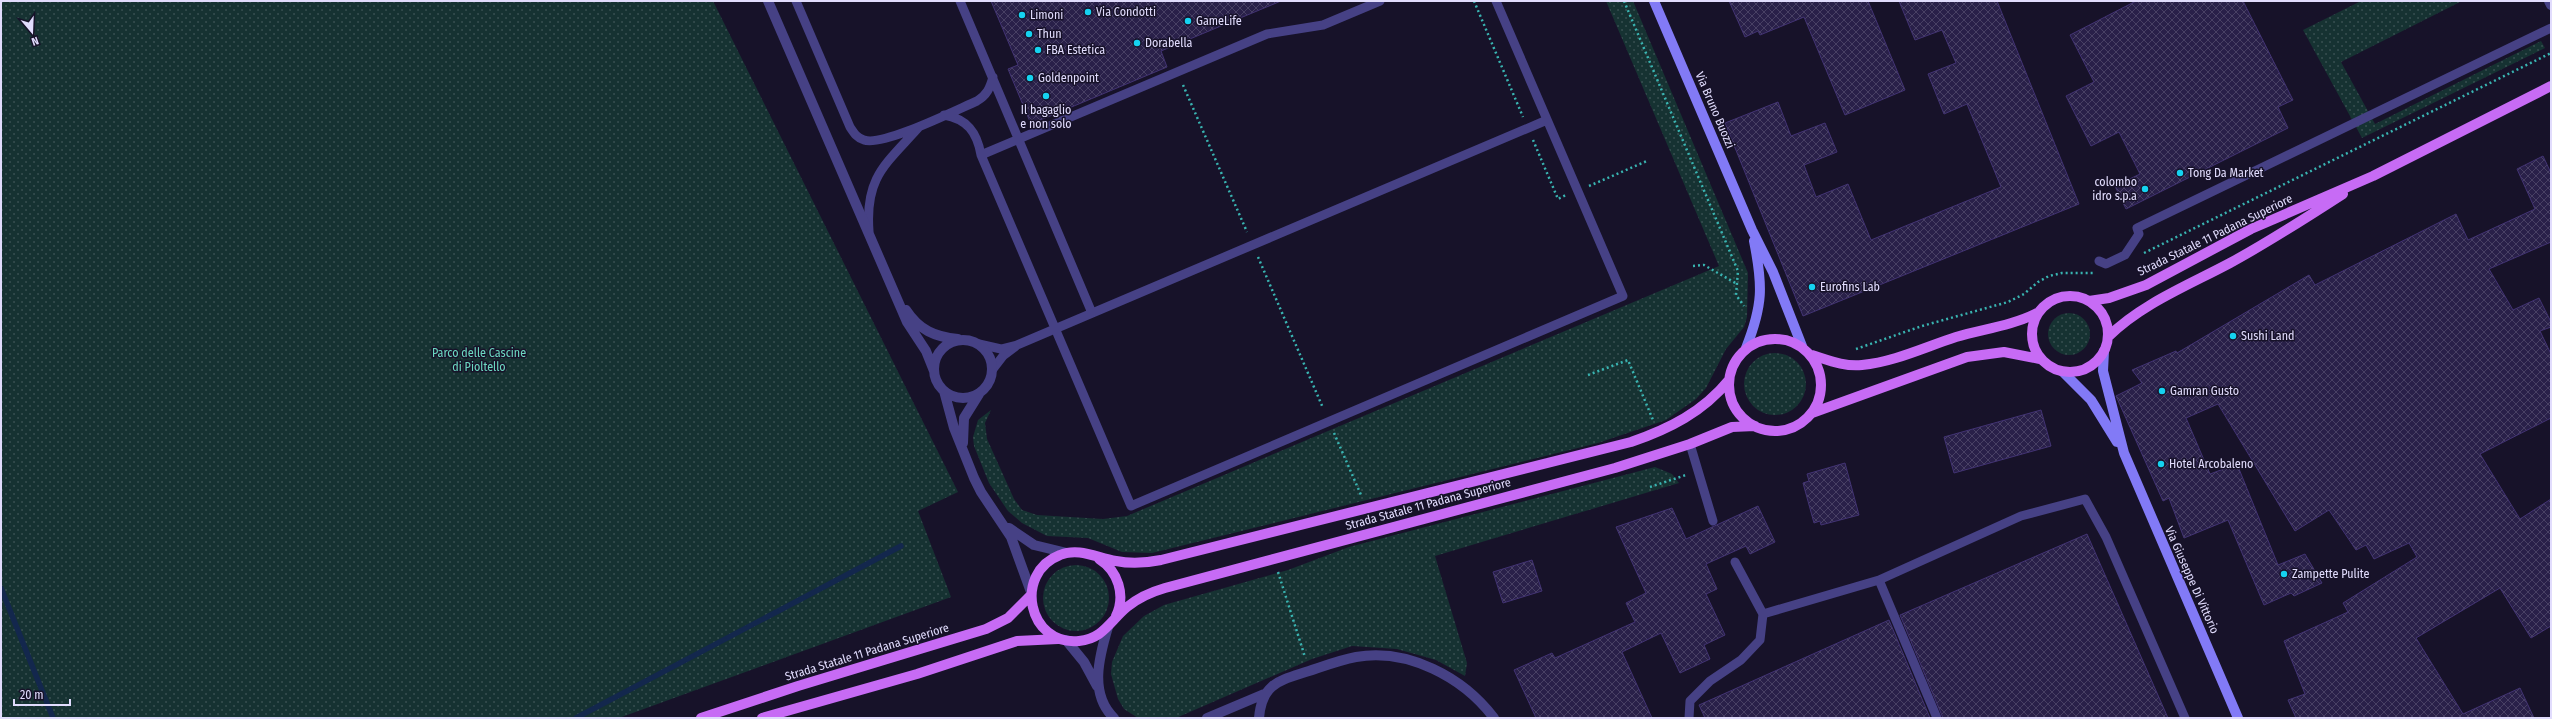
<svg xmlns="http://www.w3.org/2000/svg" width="2552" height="719" font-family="'Fira Sans Condensed',sans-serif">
	<defs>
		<pattern id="grass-dots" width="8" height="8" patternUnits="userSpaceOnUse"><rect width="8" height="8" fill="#163232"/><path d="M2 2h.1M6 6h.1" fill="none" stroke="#384f51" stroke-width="1.8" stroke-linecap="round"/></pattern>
		<pattern id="building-cross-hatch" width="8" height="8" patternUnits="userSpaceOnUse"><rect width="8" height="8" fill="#292049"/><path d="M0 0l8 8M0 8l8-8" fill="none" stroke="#484064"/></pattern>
	</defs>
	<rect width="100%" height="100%" fill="#171229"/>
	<path fill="url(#grass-dots)" d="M 1,1 L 713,1 L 958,492 L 918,511 L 951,597 L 619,718 L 1,718 Z
		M 1606,1 L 1633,1 L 1748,273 L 1747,317 L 1744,327 L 1726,349 L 1706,388 L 1696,399 L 1666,420 L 1598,443 L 1152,553 L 1122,552 L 1088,538 L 1047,536 L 1022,523 L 1008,511 L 989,483 L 974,446 L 973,437 L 978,420 L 991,410 L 985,423 L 987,439 L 1014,499 L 1022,510 L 1037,515 L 1103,519 L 1127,516 L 1719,266 Z
		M 2361,1 L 2462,1 L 2341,62 L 2375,124 L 2541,41 L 2545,48 L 2362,138 L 2303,30 Z
		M2048 334a21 21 0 1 1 42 0a21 21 0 1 1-42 0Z
		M1744 384a31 31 0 1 1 62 0a31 31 0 1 1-62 0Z
		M 1655,467 L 1672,474 L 1679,483 L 1435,556 L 1467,663 L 1465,676 L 1436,660 L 1397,649 L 1352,646 L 1312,659 L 1176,718 L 1138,718 L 1124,709 L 1118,699 L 1111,674 L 1112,662 L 1123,636 L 1144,616 L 1164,605 L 1288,570 L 1349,547 Z
		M1043 598a33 33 0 1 1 66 0a33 33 0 1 1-66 0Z"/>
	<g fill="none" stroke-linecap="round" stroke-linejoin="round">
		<path stroke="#13274d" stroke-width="5.5" d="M 1,588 L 53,718
			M 576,718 L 901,546"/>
	</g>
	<path fill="url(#building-cross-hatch)" stroke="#423373" d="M 991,1 L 1281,1 L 1161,51 L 1167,67 L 1031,124 L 1008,69 L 1018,65 Z
		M 1729,1 L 1868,1 L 1905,90 L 1845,115 L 1804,17 L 1760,35 L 1758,31 L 1745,37 Z
		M 1899,1 L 1997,1 L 2079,204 L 1803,316 L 1725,123 L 1778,102 L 1791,136 L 1825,123 L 1837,152 L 1804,165 L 1816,197 L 1848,184 L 1871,240 L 2001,187 L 1967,104 L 1944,114 L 1928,74 L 1956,63 L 1942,30 L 1915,40 Z
		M 2136,1 L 2243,1 L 2293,100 L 2278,107 L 2288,128 L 2126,209 L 2115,186 L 2140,174 L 2119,132 L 2091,146 L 2066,96 L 2094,82 L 2070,35 Z
		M 2543,156 L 2551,173 L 2551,242 L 2489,269 L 2513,310 L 2539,298 L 2551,322 L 2551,327 L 2540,331 L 2551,354 L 2551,418 L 2480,454 L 2520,519 L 2551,499 L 2551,626 L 2531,638 L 2500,588 L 2416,638 L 2463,714 L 2520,688 L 2534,718 L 2296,718 L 2288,700 L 2305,694 L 2284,641 L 2348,612 L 2343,603 L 2417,557 L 2409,543 L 2374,559 L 2366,545 L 2356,550 L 2329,510 L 2295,531 L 2218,404 L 2186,418 L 2210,474 L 2237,464 L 2278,565 L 2305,554 L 2322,583 L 2294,596 L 2291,593 L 2264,605 L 2228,520 L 2184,538 L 2169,498 L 2163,501 L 2116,396 L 2142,383 L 2132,370 L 2176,351 L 2177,353 L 2309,275 L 2315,285 L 2456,214 L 2468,240 L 2535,209 L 2517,169 Z
		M 2041,410 L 2051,446 L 1954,473 L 1944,437 Z
		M 1845,463 L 1859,515 L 1821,525 L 1820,521 L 1814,523 L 1803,483 L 1809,481 L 1807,474 Z
		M 1758,506 L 1775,542 L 1750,554 L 1746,546 L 1706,564 L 1717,589 L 1706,594 L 1725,635 L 1704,645 L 1710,659 L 1680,673 L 1661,633 L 1622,652 L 1652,718 L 1536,718 L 1514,670 L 1552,653 L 1555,658 L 1635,622 L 1626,603 L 1646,593 L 1616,527 L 1672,508 L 1686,539 Z
		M 2087,534 L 2168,718 L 1943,718 L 1900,615 Z
		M 1532,560 L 1542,591 L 1503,603 L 1493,572 Z
		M 1889,620 L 1930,718 L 1705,718 L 1699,705 Z"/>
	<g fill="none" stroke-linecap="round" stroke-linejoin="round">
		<path stroke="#39b4b1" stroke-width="2.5" stroke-dasharray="2 3" stroke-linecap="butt" d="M 1474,1 L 1523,117
			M 1624,1 L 1738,271 L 1736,295 L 1744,306
			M 1183,85 L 1247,232
			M 1533,140 L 1558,199 L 1566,195
			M 1589,186 L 1647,161
			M 2144,253 L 2551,53
			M 1258,257 L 1323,408
			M 1693,266 L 1704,265 L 1737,284
			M 1856,349 L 1922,326 L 2008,302 L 2024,294 L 2038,282 L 2049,276 L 2062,273 L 2093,273
			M 1588,375 L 1628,360 L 1653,420
			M 1334,433 L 1361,495
			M 1650,487 L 1686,475
			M 1278,572 L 1305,657"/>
		<path stroke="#464185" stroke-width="9" d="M 796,1 L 850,127 C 854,133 857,138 864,140 C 882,147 956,110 977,101 C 987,95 990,88 993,77
			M 960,1 L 1092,313
			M 944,115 C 967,119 977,132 981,155 L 1131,506 L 1623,296 L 1496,1
			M 981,155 L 1267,34 L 1323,25 L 1380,1
			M 869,231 C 865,177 885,165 919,127
			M 2099,261 L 2106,264 L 2125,255 L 2139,234 L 2137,228 L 2551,28
			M 979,344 L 1001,349 L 1017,345 L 1547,120
			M 993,369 L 1003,356 L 1015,347
			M 1690,444 L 1713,521
			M 1763,614 L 1879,580
			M 1689,718 L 1690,701 L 1710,681 L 1741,660 L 1760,640 L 1763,614 L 1735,562
			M 1937,718 L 1879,580 L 2021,516 L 2085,499 L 2106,537 L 2185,718"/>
		<path stroke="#464185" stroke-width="10" d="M 768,1 L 907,322 L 926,351 L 934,371
			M 2549,1 L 2551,5
			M 906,310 C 919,330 935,337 958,339
			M934 369a29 29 0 1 1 58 0a29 29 0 1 1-58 0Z
			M 944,391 L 954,428 L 974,478 L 981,492 L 1011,537 L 1031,592
			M 963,443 L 964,418 L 979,394
			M 1009,528 L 1034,545 L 1067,553
			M 1108,627 C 1099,657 1089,694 1114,718
			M 1066,640 L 1084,662 L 1097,686
			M 1207,718 L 1264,694
			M 1259,718 C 1262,683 1279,681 1309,671 C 1324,666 1340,660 1356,657 C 1408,648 1463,677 1494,718"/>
		<path stroke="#827af6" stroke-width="10" d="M 1654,1 L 1752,230 L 1773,272 L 1802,346
			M 1746,348 C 1763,305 1763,286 1754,241
			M 2104,351 L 2103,371 L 2124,453 L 2238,718
			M 2063,372 L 2091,400 L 2117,442"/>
		<path stroke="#c76bf5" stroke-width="10" d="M2032 334a38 38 0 1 1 76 0a38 38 0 1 1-76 0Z
			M 2089,301 L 2109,298 L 2146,285 L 2251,229 L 2373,176 L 2551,86
			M 2108,337 C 2141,304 2189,285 2230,263 C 2269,242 2306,218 2343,194
			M1729 385a46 46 0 1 1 92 0a46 46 0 1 1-92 0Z
			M 1812,355 C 1828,360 1845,367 1862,365 C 1894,362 1925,347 1956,337 C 1983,329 2011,326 2037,313
			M 1729,380 C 1703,412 1669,429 1631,442 L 1161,560 C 1146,563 1131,564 1116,561 C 1097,558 1079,547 1060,555 C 1013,573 1028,646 1079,641 C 1103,639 1110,621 1127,607 C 1138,598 1151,592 1165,588 L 1615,468 L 1690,444 L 1732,427 L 1755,426
			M 1812,413 L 1967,357 L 2004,352 L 2040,359
			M 1099,559 C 1118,571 1126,595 1116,616
			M 701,718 L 798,686 L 986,629 L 1008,618 L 1031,595
			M 762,718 L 917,674 L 1017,641 L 1058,639"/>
	</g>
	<g fill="#15d2f0" stroke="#171229" stroke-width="1.5">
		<circle cx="1088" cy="12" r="4"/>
		<circle cx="1022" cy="15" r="4"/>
		<circle cx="1188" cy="21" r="4"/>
		<circle cx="1029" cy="34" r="4"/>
		<circle cx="1137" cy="43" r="4"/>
		<circle cx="1038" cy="50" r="4"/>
		<circle cx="1030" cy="78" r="4"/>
		<circle cx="1046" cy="96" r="4"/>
		<circle cx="2180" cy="173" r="4"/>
		<circle cx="2145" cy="189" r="4"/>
		<circle cx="1812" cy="287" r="4"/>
		<circle cx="2233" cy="336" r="4"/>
		<circle cx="2162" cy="391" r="4"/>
		<circle cx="2161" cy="464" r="4"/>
		<circle cx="2284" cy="574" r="4"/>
	</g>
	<g text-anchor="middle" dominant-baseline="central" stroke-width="3" stroke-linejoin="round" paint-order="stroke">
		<g font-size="12" fill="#e1dcfd" stroke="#171229" text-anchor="start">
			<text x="1096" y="12">Via Condotti</text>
			<text x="1030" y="15">Limoni</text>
			<text x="1196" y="21">GameLife</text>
			<text x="1037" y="34">Thun</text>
			<text x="1145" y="43">Dorabella</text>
			<text x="1046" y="50">FBA Estetica</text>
			<text x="1038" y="78">Goldenpoint</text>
			<text x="1046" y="110" text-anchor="middle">Il bagaglio<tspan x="1046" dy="14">e non solo</tspan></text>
			<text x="2188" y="173">Tong Da Market</text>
			<text x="2137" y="182" text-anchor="end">colombo<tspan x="2137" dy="14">idro s.p.a</tspan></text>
			<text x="1820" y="287">Eurofins Lab</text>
			<text x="2241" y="336">Sushi Land</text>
			<text x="2170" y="391">Gamran Gusto</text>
			<text x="2169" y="464">Hotel Arcobaleno</text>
			<text x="2292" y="574">Zampette Pulite</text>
		</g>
		<g font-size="12" fill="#e1dcfd" stroke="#171229">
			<text transform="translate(1715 110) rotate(67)">Via Bruno Buozzi</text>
			<text transform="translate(2215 235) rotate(-26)">Strada Statale 11 Padana Superiore</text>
			<text transform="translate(1428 504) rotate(-15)">Strada Statale 11 Padana Superiore</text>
			<text transform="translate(2192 580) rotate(66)">Via Giuseppe Di Vittorio</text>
			<text transform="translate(867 652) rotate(-17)">Strada Statale 11 Padana Superiore</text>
		</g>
		<g font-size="12" fill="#6cd9c2" stroke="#171229">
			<text x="479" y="353">Parco delle Cascine<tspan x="479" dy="14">di Pioltello</tspan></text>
		</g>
	</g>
	<rect width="2552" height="719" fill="none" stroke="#e1dcfd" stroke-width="4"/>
	<g transform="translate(32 32) rotate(161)" stroke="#171229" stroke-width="3" paint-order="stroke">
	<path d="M0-3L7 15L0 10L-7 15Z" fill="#e1dcfd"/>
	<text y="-6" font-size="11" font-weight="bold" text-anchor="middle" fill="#e1dcfd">N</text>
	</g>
	<path d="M14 699v6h56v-6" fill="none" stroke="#e1dcfd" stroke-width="2"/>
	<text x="20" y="699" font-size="12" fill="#e1dcfd" stroke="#171229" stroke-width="3" paint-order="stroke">20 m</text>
</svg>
